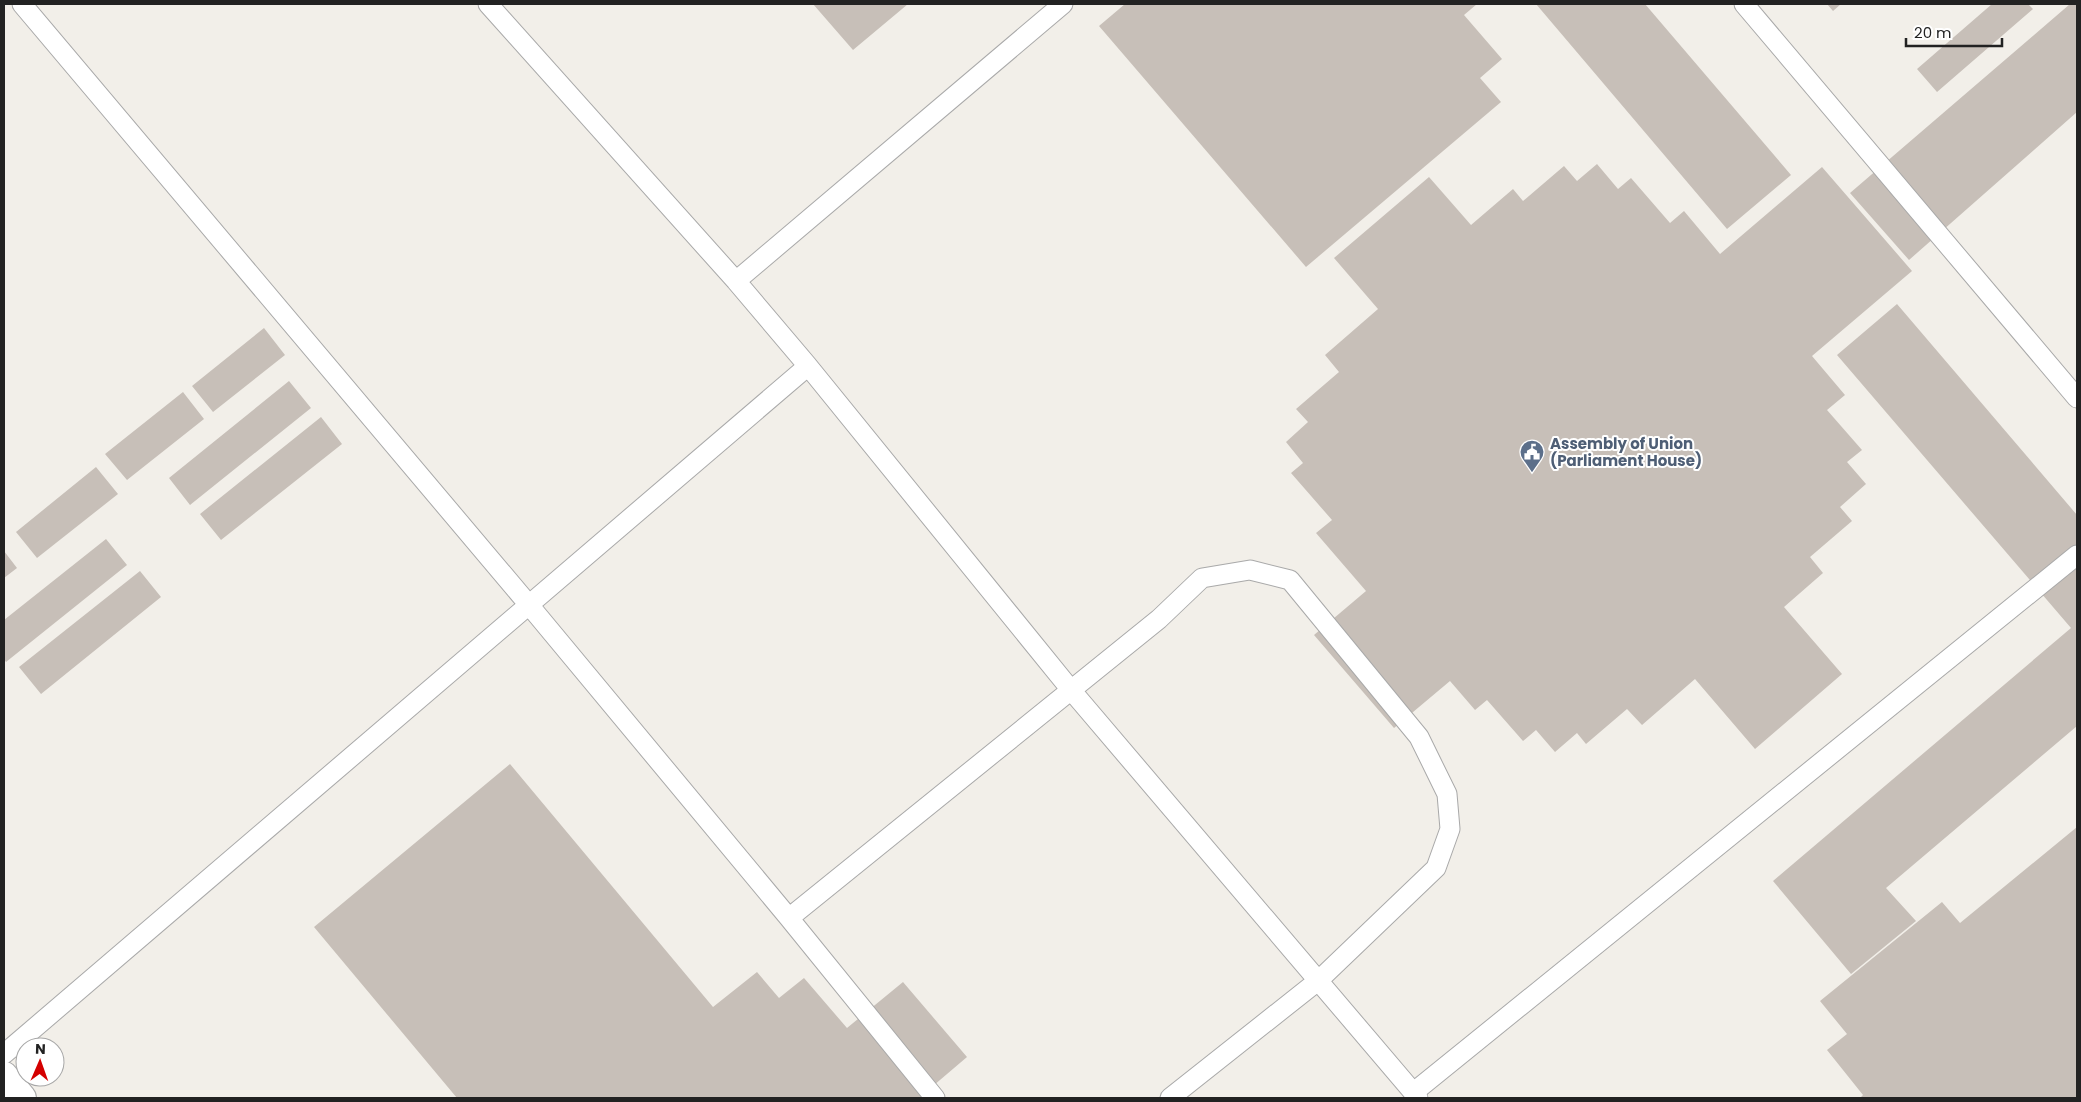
<svg xmlns="http://www.w3.org/2000/svg" width="2081" height="1102" font-family="Poppins,sans-serif">
	<rect width="100%" height="100%" fill="#f2efe9"/>
	<path fill="#c7bfb8" d="M 813,4 L 908,4 L 853,50 Z
		M 1125,4 L 1477,4 L 1464,15 L 1502,59 L 1480,78 L 1501,102 L 1306,267 L 1099,26 Z
		M 1536,4 L 1645,4 L 1791,175 L 1727,229 Z
		M 1827,4 L 1841,4 L 1833,11 Z
		M 1992,4 L 2028,4 L 2033,9 L 1937,92 L 1917,69 Z
		M 2070,4 L 2077,4 L 2077,112 L 1909,260 L 1850,193 Z
		M 1597,164 L 1618,189 L 1631,178 L 1670,223 L 1684,211 L 1720,254 L 1822,167 L 1912,271 L 1812,356 L 1845,395 L 1827,410 L 1862,450 L 1847,462 L 1866,484 L 1840,507 L 1852,521 L 1810,557 L 1823,573 L 1784,607 L 1842,674 L 1755,749 L 1695,679 L 1642,725 L 1627,709 L 1586,744 L 1577,733 L 1555,752 L 1536,730 L 1523,741 L 1487,700 L 1475,710 L 1450,681 L 1394,728 L 1314,635 L 1366,591 L 1316,533 L 1332,520 L 1291,473 L 1303,463 L 1286,442 L 1308,422 L 1296,409 L 1339,372 L 1325,355 L 1378,309 L 1334,258 L 1429,177 L 1471,225 L 1513,189 L 1523,201 L 1564,166 L 1577,181 Z
		M 1897,304 L 2077,515 L 2077,726 L 1886,888 L 1916,921 L 1851,974 L 1773,881 L 2071,628 L 1837,355 Z
		M 264,328 L 285,355 L 213,412 L 192,386 Z
		M 289,381 L 311,408 L 190,505 L 169,478 Z
		M 183,392 L 204,419 L 127,480 L 105,454 Z
		M 321,417 L 342,444 L 221,540 L 200,514 Z
		M 96,467 L 118,494 L 37,558 L 16,532 Z
		M 106,539 L 127,565 L 6,662 L 4,659 L 4,620 Z
		M 4,551 L 17,568 L 4,578 Z
		M 140,571 L 161,597 L 41,694 L 19,667 Z
		M 510,764 L 713,1007 L 757,972 L 779,998 L 804,978 L 847,1028 L 903,982 L 967,1057 L 920,1097 L 921,1098 L 457,1098 L 314,927 Z
		M 2077,827 L 2077,1098 L 1860,1098 L 1863,1095 L 1827,1050 L 1847,1034 L 1820,1001 L 1942,902 L 1960,923 Z"/>
	<g fill="none" stroke-linecap="round" stroke-linejoin="round">
		<defs>
			<path id="service" d="M 22,4 L 529,605 L 789,918 L 935,1098
				M 1744,4 L 2077,398
				M 736,281 L 1063,4
				M 808,366 L 1071,690 L 1418,1098
				M 789,918 L 1159,619 L 1202,578 L 1250,570 L 1290,580 L 1419,737 L 1447,794 L 1450,829 L 1436,868 L 1319,980 L 1170,1098
				M 4,1054 L 808,366 L 736,281 L 488,4
				M 1414,1092 L 2077,555"/>
			<path id="minor" d="M 4,1076 L 22,1098"/>
		</defs>
		<use href="#service" stroke="#a9a9a9" stroke-width="21"/>
		<use href="#minor" stroke="#a9a9a9" stroke-width="30"/>
		<use href="#service" stroke="#fff" stroke-width="19"/>
		<use href="#minor" stroke="#fff" stroke-width="28"/>
	</g>
	<defs>
		<symbol id="civic-pin" viewBox="-11 -11 22 30"><path d="M0 17L-7.5 6A9.5 9.5 0 1 1 7.5 6Z" fill="#5c6f8a" stroke="#fff"/><path d="M-.6-6.5H3V-4.5H.6V-3L4-1V1h2V6H-6V1h2V-1L-.6-3ZM-1.2 2.5V6h2.4V2.5Z" fill="#fff"/></symbol>
	</defs>
	<g fill-rule="evenodd">
		<use href="#civic-pin" x="1518" y="438" width="28" height="38"/>
	</g>
	<g text-anchor="middle" dominant-baseline="central" stroke-width="4" stroke-linejoin="round" paint-order="stroke">
		<g font-size="15" font-weight="bold" fill="#4e5e75" stroke="#fff" text-anchor="start">
			<text x="1550" y="443">Assembly of Union<tspan x="1550" dy="17">(Parliament House)</tspan></text>
		</g>
	</g>
	<rect width="2081" height="1102" fill="none" stroke="#222222" stroke-width="10"/>
	<g transform="translate(40 1062) rotate(2)"><circle r="24" fill="#ffffff" stroke="#a7a7a7"/>
	<path d="M0-4L9 19L0 12L-9 19Z" fill="#d40000"/>
	<text y="-8" font-size="14" font-weight="bold" text-anchor="middle" fill="#222222">N</text>
	</g>
	<path d="M1906 38v8h96v-8" fill="none" stroke="#222222" stroke-width="2.5"/>
	<text x="1914" y="38" font-size="15" fill="#222222" stroke="#ffffff" stroke-width="4" paint-order="stroke">20 m</text>
</svg>
